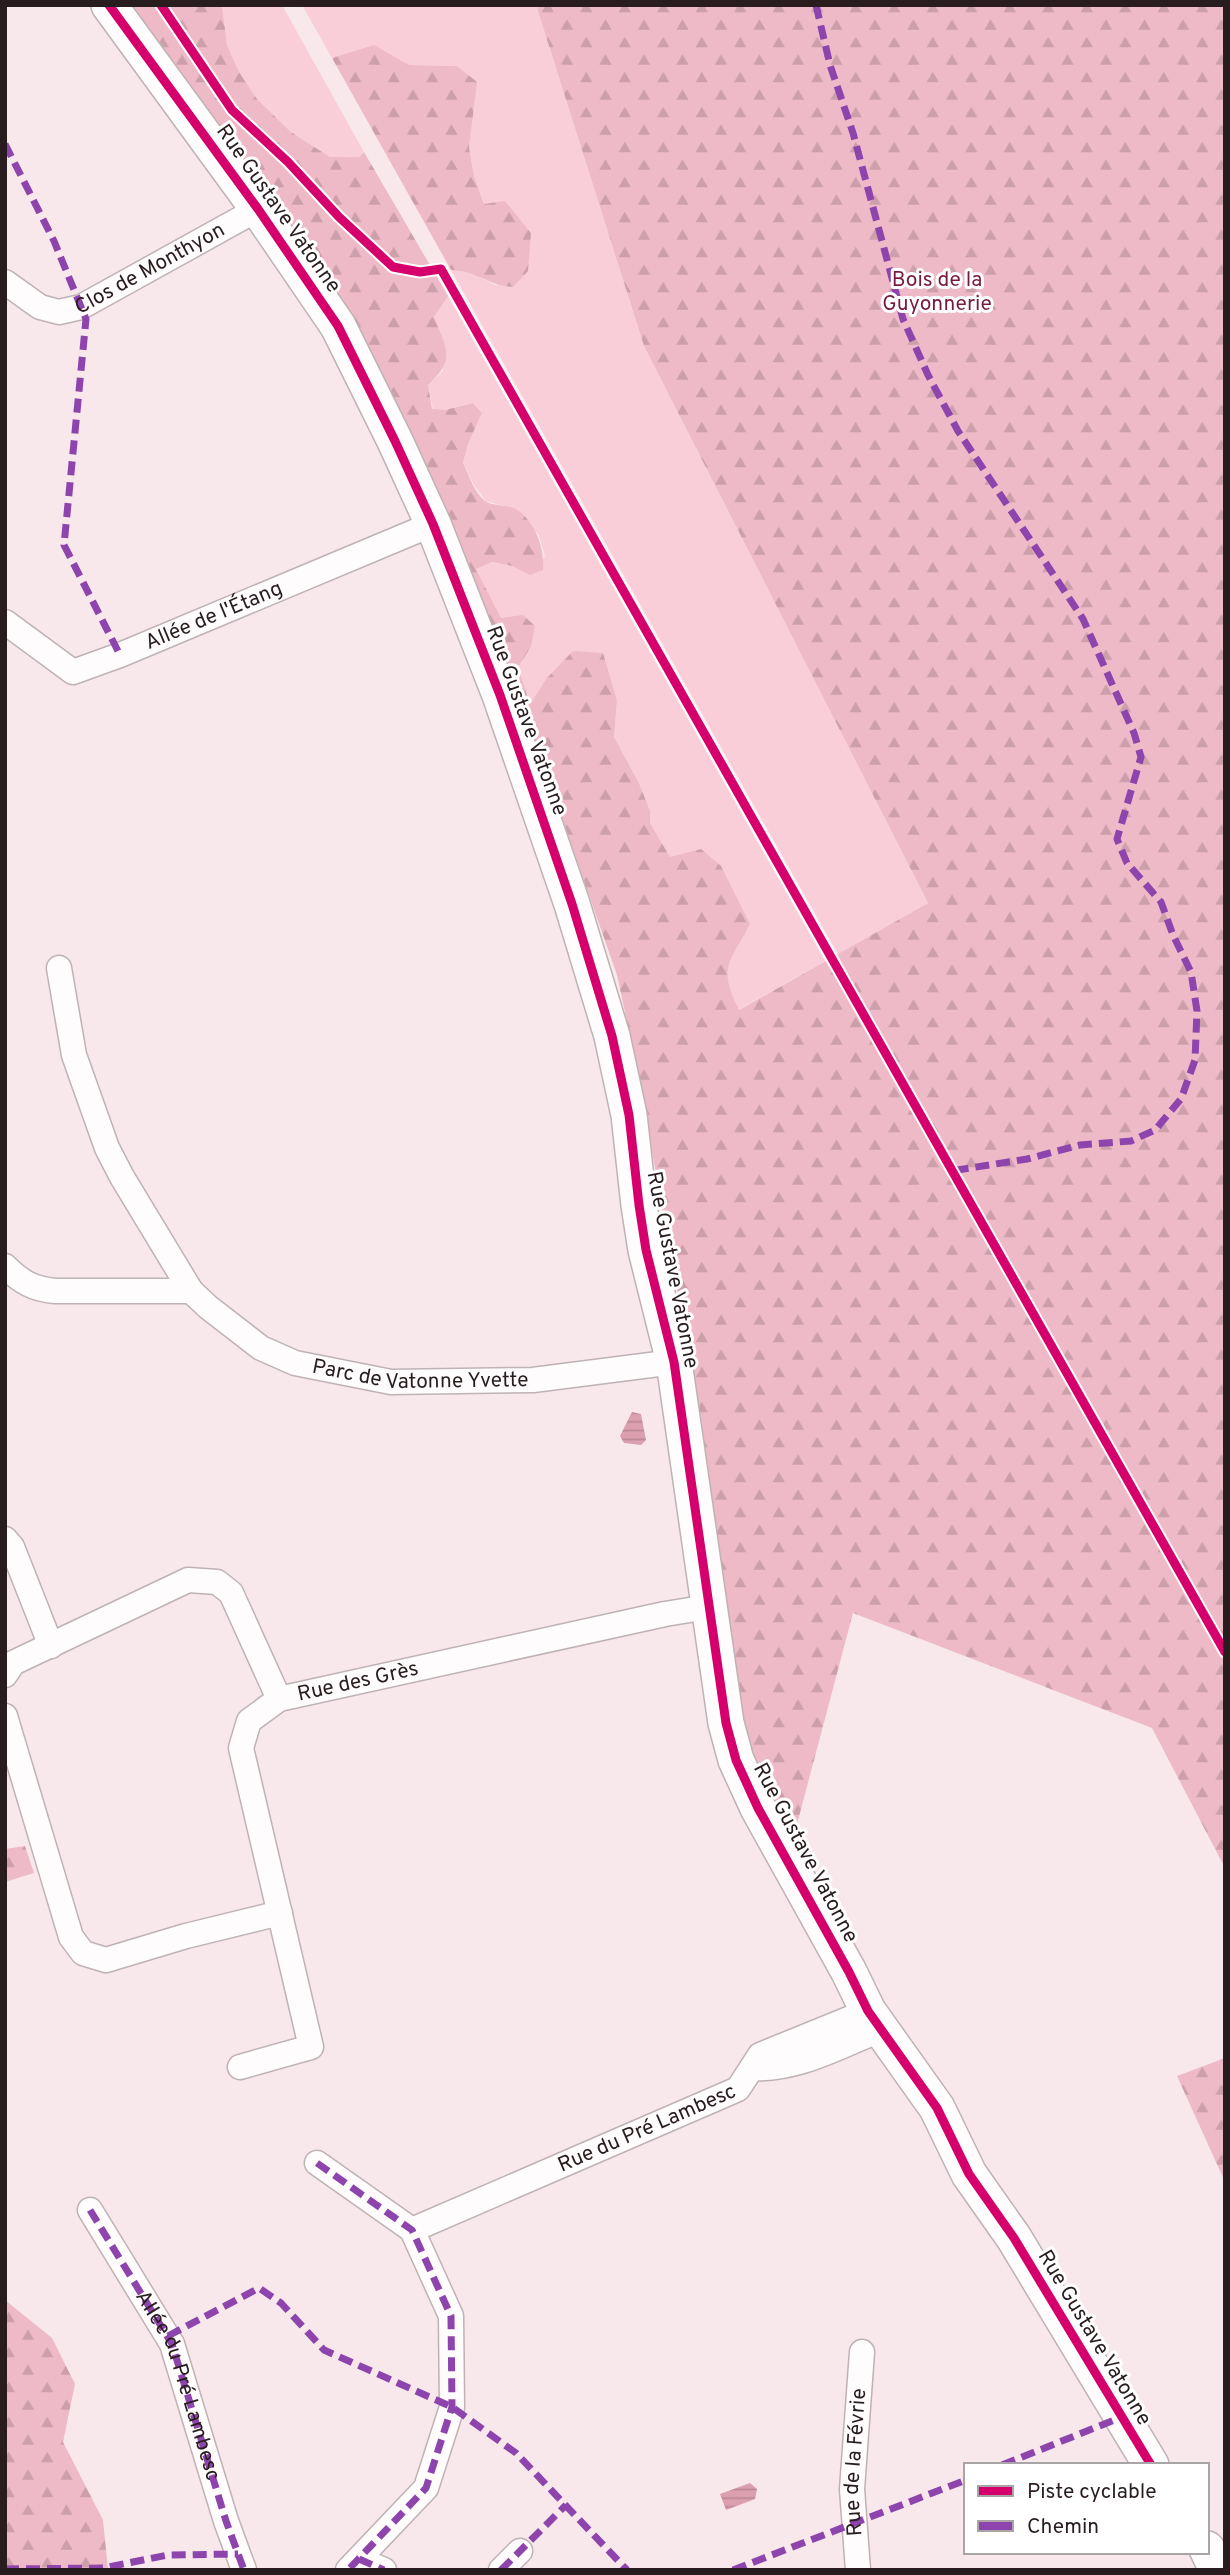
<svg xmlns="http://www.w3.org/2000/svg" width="1230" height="2575" font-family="Overpass,sans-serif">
	<defs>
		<pattern id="forest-firs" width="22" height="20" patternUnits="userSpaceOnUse" patternTransform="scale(1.75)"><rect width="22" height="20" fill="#eebac8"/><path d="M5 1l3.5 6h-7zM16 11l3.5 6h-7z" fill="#cc9fab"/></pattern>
		<pattern id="water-rules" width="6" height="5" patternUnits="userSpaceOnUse" patternTransform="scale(1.75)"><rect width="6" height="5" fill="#db9fb0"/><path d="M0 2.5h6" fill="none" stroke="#bc8897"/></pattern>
	</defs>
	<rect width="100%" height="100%" fill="#f8e8ec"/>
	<path fill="#f9ced9" d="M 222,5 L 282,5 L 364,152 L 359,157 L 330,157 L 291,132 L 257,99 L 239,72 L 227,45 Z
		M 302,5 L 536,5 L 644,346 L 928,903 L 838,954 L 451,270 L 466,270 L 497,286 L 484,204 L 474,176 L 469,147 L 472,119 L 457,66 L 409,65 L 374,46 L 332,58 Z
		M 448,296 L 825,961 L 738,1010 C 717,964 730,964 750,924 L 670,857 L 650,823 L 650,811 L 639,783 L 614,737 L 617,701 L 546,679 L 530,705 L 518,667 L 531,647 L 501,619 L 476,569 L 492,562 L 512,566 L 530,575 L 545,556 L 539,536 L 518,510 L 486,501 L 474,485 L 463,463 L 468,444 L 482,413 L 473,403 L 445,410 L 433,410 L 428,385 L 443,371 L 434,317 Z"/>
	<path fill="url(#forest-firs)" d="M 121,5 L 222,5 L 227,45 L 239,72 L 257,99 L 291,132 L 330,157 L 359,157 L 364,152 L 448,296 L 434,317 C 447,350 456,359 428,385 L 432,409 L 445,410 L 473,403 L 482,413 L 468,444 L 463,463 C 469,475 475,495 487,502 C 496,507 510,504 519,511 C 536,524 545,550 543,570 L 530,575 L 512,566 L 492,562 L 476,569 L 501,618 L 523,615 L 535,626 L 531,647 L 518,667 L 530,704 L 546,679 L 573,651 L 603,653 L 617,701 L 614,737 L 639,783 L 650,811 L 650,823 L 670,857 L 701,849 L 721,866 L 750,924 C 730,964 717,965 739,1010 L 928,903 L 644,346 L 536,5 L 1225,5 L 1225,1868 L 1152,1728 L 853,1613 L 796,1828 L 753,1785 L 683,1324 L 637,1068 L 617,975 L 557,804 L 474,598 L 337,305 Z
		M 374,45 L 409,65 L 457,66 L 477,82 L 469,147 L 474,176 L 484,204 L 505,201 L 531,233 L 528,271 L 513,287 C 489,286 475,270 451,270 L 332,58 Z
		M 25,1846 L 34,1873 L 5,1882 L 5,1849 Z
		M 1225,2058 L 1225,2182 L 1177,2076 Z
		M 5,2300 L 52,2338 L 75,2384 L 63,2442 L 103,2520 L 108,2570 L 5,2570 Z"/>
	<path fill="url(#water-rules)" d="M 632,1412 L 641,1414 L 646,1440 L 641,1445 L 624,1443 L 620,1436 Z
		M 750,2483 L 757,2489 L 755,2499 L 726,2510 L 720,2494 Z"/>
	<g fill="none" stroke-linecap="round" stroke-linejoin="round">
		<defs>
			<g id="street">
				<path id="s1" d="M 5,282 L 40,307 L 59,312 L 81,307 L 258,209"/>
				<path id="s2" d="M 5,622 L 73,672 L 120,655 L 433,524"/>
				<path id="s3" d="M 59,968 L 74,1055 L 107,1148 L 122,1177 L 191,1291 L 208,1307 L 261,1348 L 295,1363 L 391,1382 L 533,1380 L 674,1362"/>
				<path d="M 5,1266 C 21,1282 33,1289 55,1291 L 191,1291"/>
				<path d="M 5,1539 L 12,1547 L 51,1646"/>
				<path d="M 5,1675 L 13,1663 L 188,1580 L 217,1582 L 231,1593 L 279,1699"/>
				<path d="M 5,1716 L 71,1937 L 83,1953 L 106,1960 L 186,1936 L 280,1913"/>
				<path id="s4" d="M 240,2067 L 311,2047 L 241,1748 L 249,1721 L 279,1699 L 665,1614 L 708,1607"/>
				<path d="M 752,2068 C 796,2071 840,2046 880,2030"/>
				<path d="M 317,2163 L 412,2230 L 451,2316 L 452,2407 L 426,2488 L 348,2570"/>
				<path d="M 90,2210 L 172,2344 L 226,2521 L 244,2570"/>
				<path id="s5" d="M 412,2230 L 738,2089 L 760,2055 L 868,2011"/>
				<path d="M 359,2559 L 384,2570"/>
				<path d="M 501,2570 L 520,2551"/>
				<path id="s6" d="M 858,2570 L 852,2489 L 862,2352"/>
			</g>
			<path id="secondary" d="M 109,5 L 258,209 L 338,326 L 395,441 L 433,524 L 500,695 L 572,904 L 612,1036 L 629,1115 L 639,1205 L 646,1250 L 674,1362 L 726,1723 L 736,1760 L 758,1808 L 849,1972 L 868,2011 L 937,2108 L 969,2174 L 1014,2238 L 1151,2465
				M 1207,2549 L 1217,2570"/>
		</defs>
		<use href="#street" stroke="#bfb2b5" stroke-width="27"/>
		<use href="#secondary" stroke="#bfb2b5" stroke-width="38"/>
		<use href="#street" stroke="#fefcfc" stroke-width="24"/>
		<use href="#secondary" stroke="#fefcfc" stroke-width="35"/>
		<g stroke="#8e44ad" stroke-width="7" stroke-dasharray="14 7" stroke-linecap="butt">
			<path d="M 816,5 L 830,65 L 853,133 L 903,319 L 928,375 L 958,431 L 1083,619 L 1134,733 L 1141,757 L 1117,839 L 1127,863 L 1161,902 L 1173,935 L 1191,972 L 1197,1011 L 1195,1060 L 1181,1099 L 1155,1130 L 1131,1141 L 1080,1145 L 1027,1159 L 951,1171"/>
			<path d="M 5,144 L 54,241 L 86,319 L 64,545 L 120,655"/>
			<path d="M 317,2163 L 412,2230 L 451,2316 L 452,2407 L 426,2488 L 348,2570"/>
			<path id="s7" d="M 90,2210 L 172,2344 L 226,2521 L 244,2570"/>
			<path d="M 168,2336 L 259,2288 L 281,2303 L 324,2350 L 452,2407 L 516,2453 L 627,2570"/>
			<path d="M 1002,2465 L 1122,2417"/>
			<path d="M 359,2559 L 384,2570"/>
			<path d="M 5,2569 L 103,2568 L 168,2555 L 238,2554"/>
			<path d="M 501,2570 L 566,2505"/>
			<path d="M 733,2570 L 966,2480"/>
		</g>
		<defs>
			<path id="cycleway" d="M 109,5 L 258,209 L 338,326 L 395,441 L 433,524 L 500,695 L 572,904 L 612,1036 L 629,1115 L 639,1205 L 646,1250 L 674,1362 L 726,1723 L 736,1760 L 758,1808 L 849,1972 L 868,2011 L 937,2108 L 969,2174 L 1014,2238 L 1151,2465
				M 161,5 L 232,110 L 288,162 L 339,217 L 393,267 L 420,272 L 441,269 L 1225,1652"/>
		</defs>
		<use href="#cycleway" stroke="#fff" stroke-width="13"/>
		<use href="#cycleway" stroke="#d6006c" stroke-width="9"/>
	</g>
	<g text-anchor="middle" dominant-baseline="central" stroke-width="6" stroke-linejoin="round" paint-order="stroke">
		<g font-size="21" fill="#291c1f" stroke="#fff">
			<text transform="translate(278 209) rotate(55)">Rue Gustave Vatonne</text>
			<text stroke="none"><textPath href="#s1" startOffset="164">Clos de Monthyon</textPath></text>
			<text stroke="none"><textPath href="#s2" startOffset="236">Allée de l'Étang</textPath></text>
			<text transform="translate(526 721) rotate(70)">Rue Gustave Vatonne</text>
			<text transform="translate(672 1270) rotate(79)">Rue Gustave Vatonne</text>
			<text stroke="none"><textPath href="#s3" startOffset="607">Parc de Vatonne Yvette</textPath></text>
			<text stroke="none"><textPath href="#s4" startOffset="527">Rue des Grès</textPath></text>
			<text transform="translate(805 1853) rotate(62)">Rue Gustave Vatonne</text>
			<text stroke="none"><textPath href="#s5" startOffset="256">Rue du Pré Lambesc</textPath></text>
			<text transform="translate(1094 2338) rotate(59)">Rue Gustave Vatonne</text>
			<text stroke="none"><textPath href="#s7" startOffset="198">Allée du Pré Lambesc</textPath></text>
			<text stroke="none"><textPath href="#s6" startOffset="108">Rue de la Févrie</textPath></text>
		</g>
		<g font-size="21" fill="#781a3f" stroke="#fff">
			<text x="937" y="280">Bois de la<tspan x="937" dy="24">Guyonnerie</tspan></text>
		</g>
	</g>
	<rect width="1230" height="2575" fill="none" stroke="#291c1f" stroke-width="14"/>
	<rect x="964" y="2463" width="245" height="91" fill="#ffffff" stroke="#a9a4a5" stroke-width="2"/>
	<rect x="978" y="2486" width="35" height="10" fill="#d6006c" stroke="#a9a4a5" stroke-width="2"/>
	<text x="1027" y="2498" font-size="21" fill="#291c1f">Piste cyclable</text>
	<rect x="978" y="2521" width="35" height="10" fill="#8e44ad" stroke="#a9a4a5" stroke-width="2"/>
	<text x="1027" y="2533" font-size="21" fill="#291c1f">Chemin</text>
</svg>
